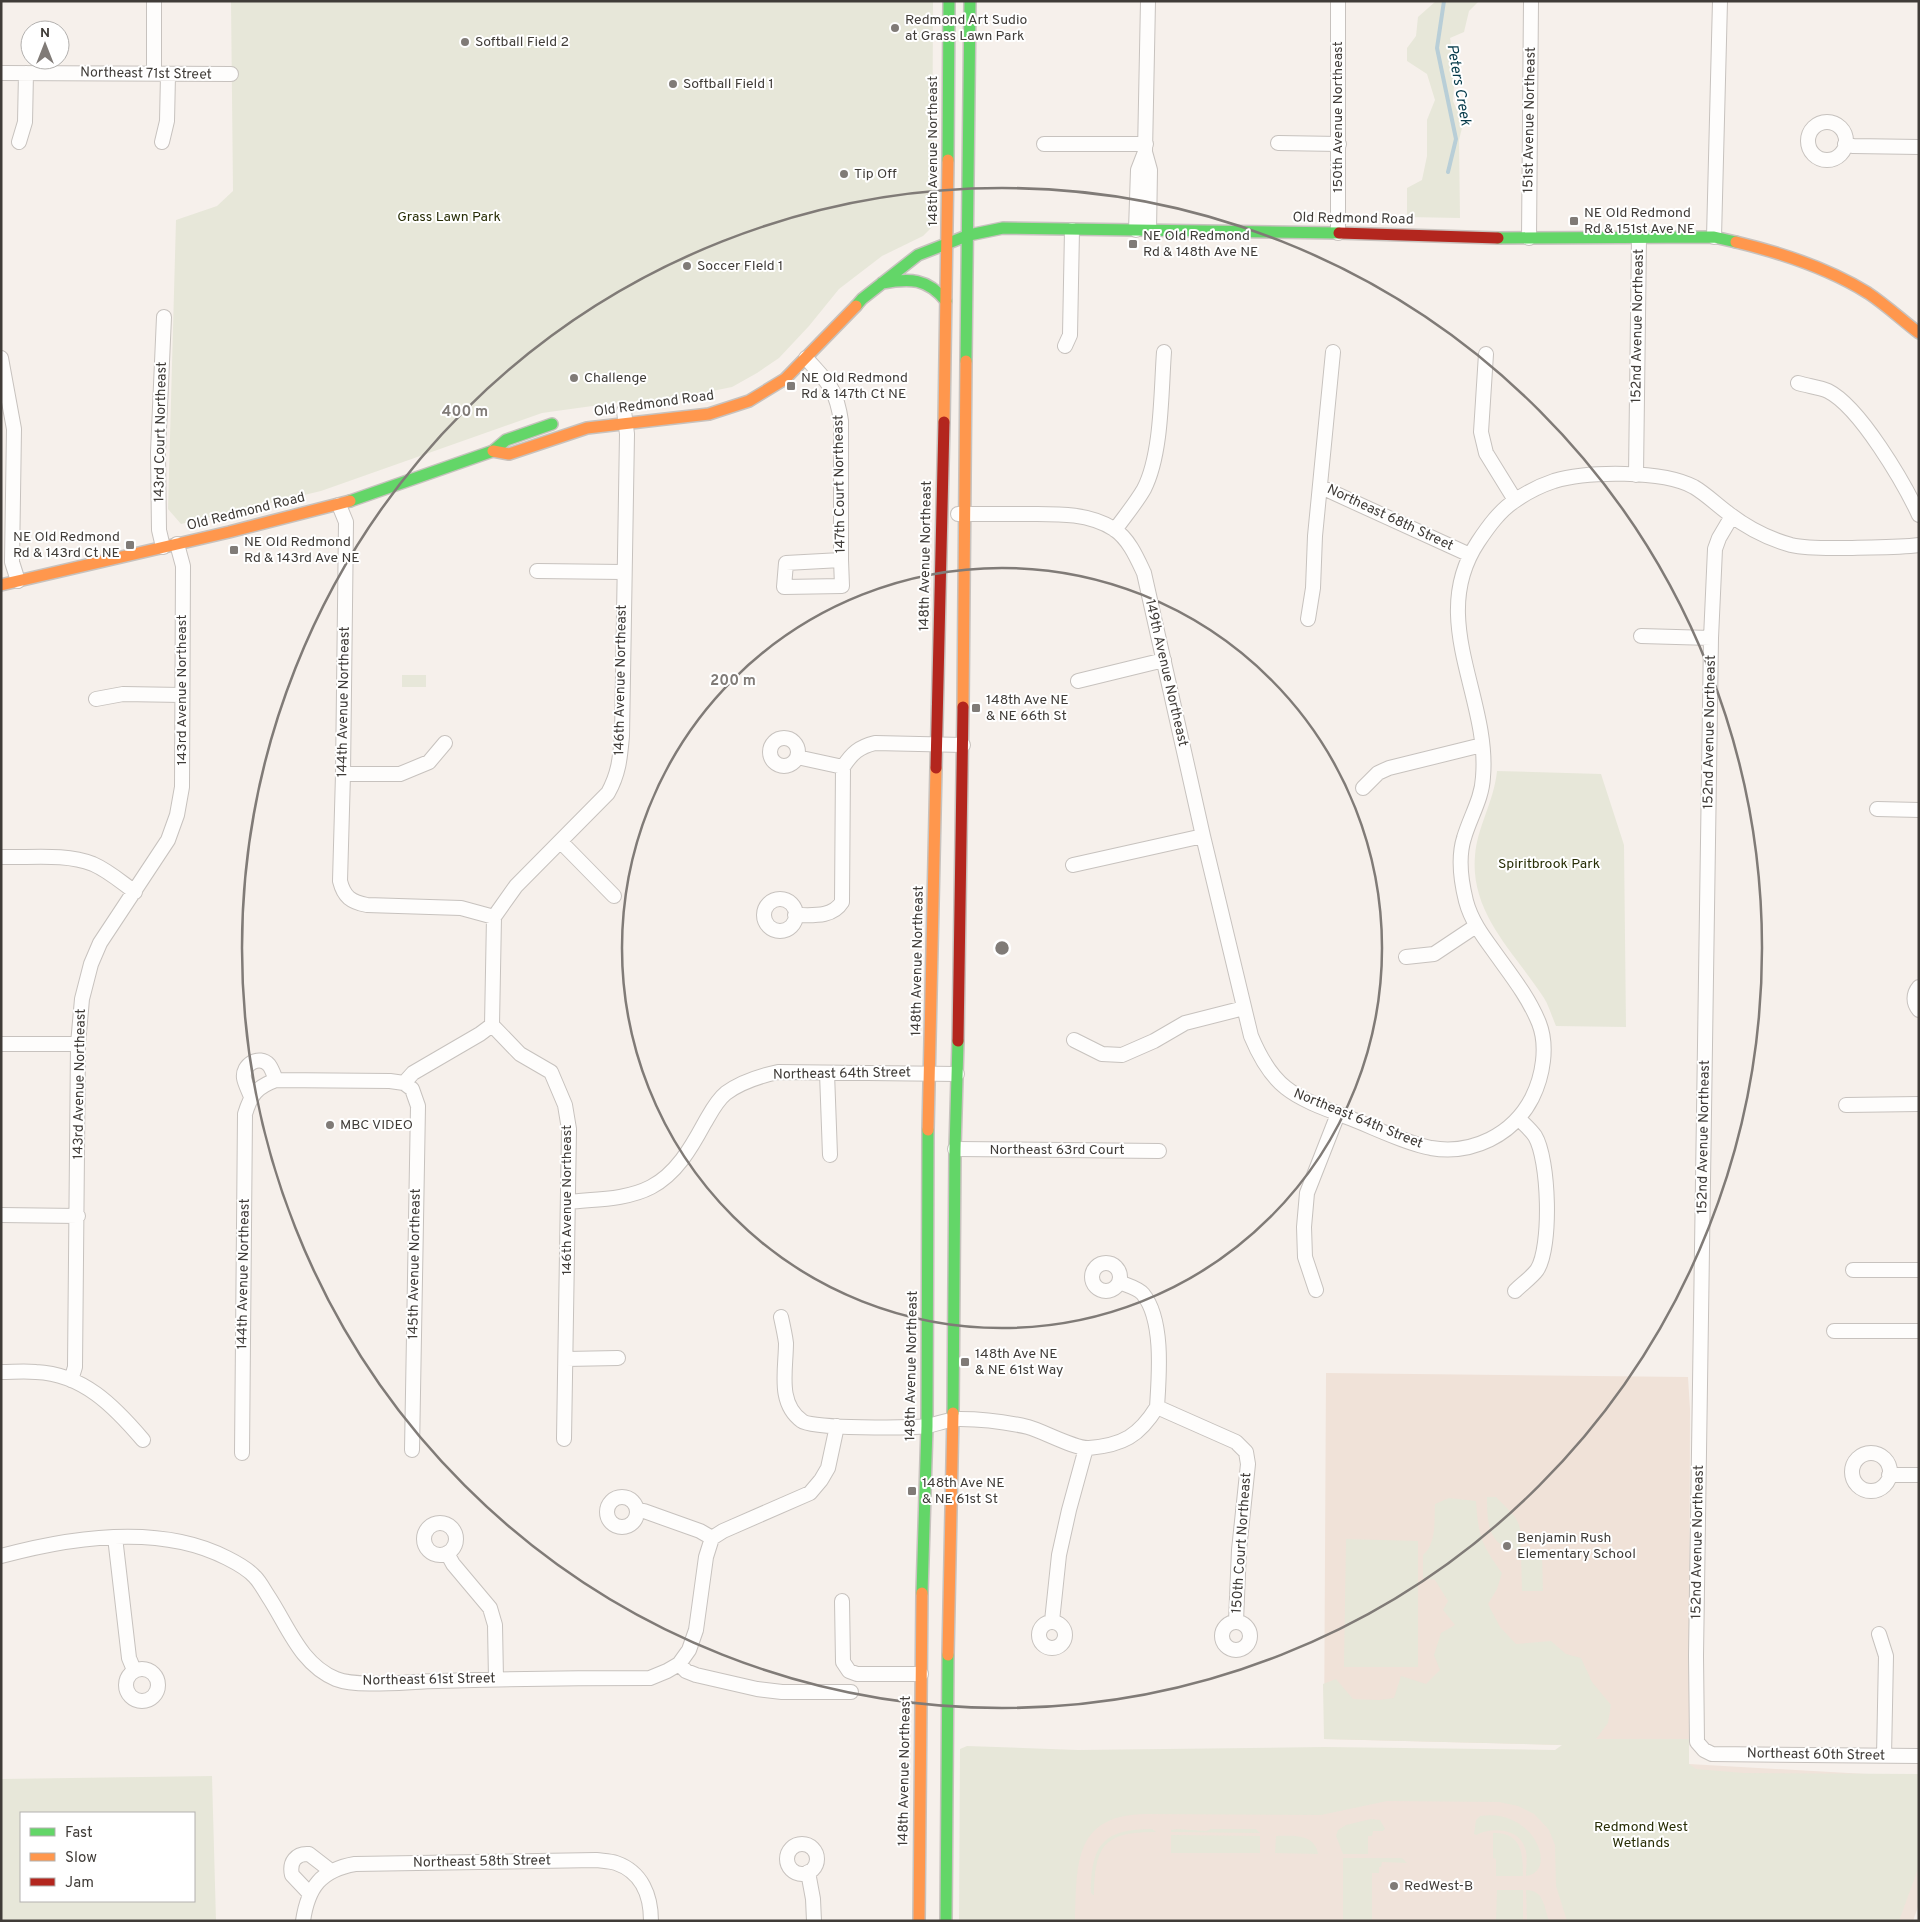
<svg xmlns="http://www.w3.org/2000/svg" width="1920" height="1922" font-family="Overpass,sans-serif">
	<rect width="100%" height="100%" fill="#f6f0eb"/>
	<path fill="#f0e3da" d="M 1689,1764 L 1919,1777 L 1919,1904 L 1913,1921 L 966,1921 L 964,1770 Z"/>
	<path fill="#f0e2d8" d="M 1326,1373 L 1688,1377 L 1690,1409 L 1689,1739 L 1596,1739 L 1563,1745 L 1324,1739 Z"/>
	<path fill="#e7e7d9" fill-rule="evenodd" d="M 231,1 L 933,1 L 932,227 L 923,236 L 882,256 L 839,289 L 809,326 L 779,358 L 757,373 L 732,387 L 673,399 L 621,402 L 542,413 L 321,491 L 181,524 L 168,509 L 176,220 L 217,206 L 233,191 Z
		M 1436,1 L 1479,1 L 1469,11 L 1464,32 L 1450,38 L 1455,69 L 1453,101 L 1463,124 L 1459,140 L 1460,218 L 1407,217 L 1407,188 L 1422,180 L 1427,156 L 1427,120 L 1435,100 L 1427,74 L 1407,61 L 1407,48 L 1416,36 L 1418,17 Z
		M 402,675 L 426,675 L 426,687 L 402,687 Z
		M 1497,771 L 1601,774 L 1624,845 L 1626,1027 L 1556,1026 C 1552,1017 1549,1006 1544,998 C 1515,953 1470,914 1475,856 C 1477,827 1494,802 1497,771 Z
		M 1487,1497 L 1496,1497 C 1516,1518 1522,1518 1521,1550 C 1488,1549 1487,1523 1487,1497 Z
		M 1449,1498 L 1476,1501 C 1478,1536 1482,1545 1502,1573 L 1497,1589 L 1488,1604 L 1500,1627 L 1516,1644 L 1551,1641 L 1566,1654 L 1581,1658 L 1592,1682 L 1611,1705 L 1608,1723 L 1596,1739 L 1689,1739 L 1689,1764 L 1696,1769 L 1744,1773 L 1919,1774 L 1919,1866 L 1899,1921 L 1567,1921 L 1556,1886 L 1555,1845 L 1549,1830 L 1540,1820 L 1534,1814 L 1518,1806 L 1499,1802 L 1387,1801 L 1321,1815 L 1146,1814 C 1073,1815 1077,1864 1075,1921 L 959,1921 L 960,1749 L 967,1746 L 1078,1750 L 1324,1747 L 1555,1750 L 1562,1745 L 1324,1739 L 1323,1684 L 1336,1679 L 1353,1699 L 1379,1700 L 1394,1698 L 1401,1676 L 1426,1684 L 1440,1670 L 1434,1655 L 1441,1633 L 1455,1625 L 1443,1610 L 1448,1601 L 1435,1580 L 1423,1578 L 1423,1555 C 1437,1543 1434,1520 1435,1504 Z
		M 1346,1539 L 1418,1541 L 1418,1667 L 1344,1667 Z
		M 1542,1554 L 1543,1591 L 1522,1591 L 1521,1555 Z
		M 212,1776 L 216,1921 L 1,1921 L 1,1779 ZM 194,1813 L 194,1901 L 21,1901 L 21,1813 Z
		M 1480,1816 C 1534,1807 1559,1872 1526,1876 C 1526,1867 1528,1856 1525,1848 C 1519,1828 1491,1827 1476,1835 L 1474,1834 L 1476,1820 Z
		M 1371,1819 L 1380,1820 L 1385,1829 L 1383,1831 L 1373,1831 L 1372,1836 L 1368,1836 L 1368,1854 L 1343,1854 L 1336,1836 L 1338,1830 L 1346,1825 Z
		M 1152,1829 L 1156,1832 C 1104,1832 1095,1845 1094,1895 L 1093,1895 L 1091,1893 C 1091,1845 1103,1829 1152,1829 Z
		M 1177,1829 L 1206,1831 L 1211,1829 L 1256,1829 L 1260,1833 L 1171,1832 L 1171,1830 Z
		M 1493,1833 C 1522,1832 1523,1854 1523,1876 L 1496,1876 L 1496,1859 L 1493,1858 Z
		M 1171,1835 L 1260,1836 L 1260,1853 L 1171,1853 Z
		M 1276,1836 C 1291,1836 1315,1833 1318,1854 L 1275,1853 Z
		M 1343,1858 L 1402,1858 L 1407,1863 L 1382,1862 L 1381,1867 L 1379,1867 L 1379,1873 L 1372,1873 L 1372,1921 L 1343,1921 Z
		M 1497,1890 L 1523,1890 L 1523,1921 L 1496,1921 Z
		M 1526,1890 C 1544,1890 1544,1907 1549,1921 L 1527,1921 Z"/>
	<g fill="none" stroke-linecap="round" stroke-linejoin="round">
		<path stroke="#b8ced7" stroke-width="4" d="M 1444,1 L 1437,48 L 1456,139 L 1448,172"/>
		<defs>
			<path id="street" d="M 1148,1 L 1145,152 L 1150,170 L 1149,231
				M 1338,1 L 1338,233
				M 1,73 L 231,74
				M 154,74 L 154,1
				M1808 141a19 19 0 1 1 38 0a19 19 0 1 1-38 0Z
				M 19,142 L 25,122 L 26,73
				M 162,142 L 167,121 L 168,75
				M 1278,143 L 1339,144
				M 1044,144 L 1146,144
				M 1845,144 L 1853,146 L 1919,147
				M 1136,230 L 1138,170 L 1145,152
				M 1714,237 L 1720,1
				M 1529,238 L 1531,1
				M 1065,346 L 1070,335 L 1072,230
				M 1486,354 L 1481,432 L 1486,453 L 1515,500
				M 1,358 L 14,429 L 12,562 L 18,581
				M 806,358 C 827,382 836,387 841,421 L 841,560
				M 1798,383 C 1807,386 1820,387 1828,391 C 1860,407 1904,483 1919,515
				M 1636,475 L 1639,238
				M 1321,487 L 1470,555
				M 339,505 L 346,522 L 343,774 L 340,881 C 344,897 351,902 367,905 L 461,908 L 494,917
				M 958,514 C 980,514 1002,514 1024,514 C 1054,514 1087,512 1114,529 C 1129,539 1137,558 1144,573 L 1203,836 L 1251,1036 C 1273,1089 1293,1096 1344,1116 C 1372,1126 1401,1142 1431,1148 C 1472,1155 1513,1135 1532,1098 C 1543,1076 1548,1046 1539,1023 C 1528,996 1510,974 1493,950 C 1482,935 1471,920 1466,901 C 1461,881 1458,857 1464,838 C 1470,817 1482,799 1483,777 C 1490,697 1427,619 1478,542 C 1488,527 1500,510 1516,500 C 1526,493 1542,485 1554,481 C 1587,471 1663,470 1694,487 C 1706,494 1717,505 1728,513 C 1746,527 1769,539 1791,545 C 1809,549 1829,548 1848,548 C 1871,547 1895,548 1919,545
				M 1732,516 L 1719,538 L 1715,549 L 1711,638 L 1696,1656 L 1697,1742 L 1704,1750 L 1712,1754 L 1919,1756
				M 1115,530 C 1125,516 1136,503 1144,489 C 1162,454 1161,392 1164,352
				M 163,547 L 159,530 L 158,452 L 164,317
				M 841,560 L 842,586 L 784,587 L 786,563 Z
				M 537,571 L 623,572
				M 1308,619 L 1313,588 L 1315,536 L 1333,352
				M 1641,636 L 1711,638
				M 1078,681 L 1164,660
				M 96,699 L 123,694 L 182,695
				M770 752a14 14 0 1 1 28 0a14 14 0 1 1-28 0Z
				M 797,757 L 843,767 C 852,753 859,747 875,743 L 963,745
				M 343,774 L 400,774 L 429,762 L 445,743
				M 1363,788 L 1378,773 L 1389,768 L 1482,745
				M 1877,809 L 1919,810
				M 561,842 L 614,896
				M 1,857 C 30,858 65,853 93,864 C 109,871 121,882 135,892
				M 1073,865 L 1203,836
				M764 915a16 16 0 1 1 32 0a16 16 0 1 1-32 0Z
				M 795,915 C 812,915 832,918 842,902 L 843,767
				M 1406,957 L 1434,954 L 1476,926
				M 1919,987 C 1913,994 1913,1003 1919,1010
				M 1074,1040 L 1102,1054 L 1122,1055 L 1154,1041 L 1185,1023 L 1244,1008
				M 1,1044 L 78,1044
				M 827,1073 L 830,1155
				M 404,1083 L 412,1089 L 418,1106 L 412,1450
				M 404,1083 L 413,1073 L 480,1034 L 492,1025
				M 251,1097 C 249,1091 245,1084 244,1078 C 242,1065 259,1054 269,1065 C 272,1069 274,1075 276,1080
				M 1846,1105 L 1919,1104
				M 955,1149 L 1159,1151
				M 569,1202 C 595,1199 626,1200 651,1187 C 676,1174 691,1148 704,1124 C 710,1114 716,1101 726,1093 C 741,1082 760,1076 778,1072 L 957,1074
				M 1,1215 L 78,1216
				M1092 1277a14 14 0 1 1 28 0a14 14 0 1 1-28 0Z
				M 1853,1270 L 1919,1270
				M 1119,1282 C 1126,1285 1138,1288 1143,1294 C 1164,1320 1159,1376 1157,1407 L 1236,1442 L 1246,1452 L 1248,1464 L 1239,1550 L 1236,1621
				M 1316,1290 L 1305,1257 L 1304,1227 L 1307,1193 L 1338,1114
				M 1515,1291 C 1522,1284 1532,1277 1537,1270 C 1552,1247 1549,1159 1535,1136 C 1531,1130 1524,1124 1519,1119
				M 781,1317 C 783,1326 785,1335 786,1343 C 786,1370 777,1403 802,1421 C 812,1429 910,1428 927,1426 C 938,1424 948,1419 960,1419 C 982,1419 1006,1422 1028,1427 C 1043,1431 1075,1449 1089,1448 C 1123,1445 1139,1436 1157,1407
				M 1834,1331 L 1919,1331
				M 566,1359 L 618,1358
				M 1,1372 C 13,1372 24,1371 36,1372 C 83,1374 114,1406 143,1440
				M 71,1380 L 75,1367 L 78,1044 L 82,999 L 91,964 L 100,943 L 168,840 L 177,815 L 182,787 L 183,566 L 177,544
				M 564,1439 L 569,1129 L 565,1105 L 551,1072 L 520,1054 L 492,1025 L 494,917 L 516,886 L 608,793 C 619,773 620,758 622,736 L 627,434 L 624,411
				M 242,1453 L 245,1114 C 251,1094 257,1087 276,1080 L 390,1081 L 404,1083
				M1852 1472a19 19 0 1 1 38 0a19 19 0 1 1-38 0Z
				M 1889,1475 L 1919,1475
				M607 1512a15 15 0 1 1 30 0a15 15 0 1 1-30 0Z
				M 637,1512 L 644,1511 L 700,1531 L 712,1538
				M424 1539a16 16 0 1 1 32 0a16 16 0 1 1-32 0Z
				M 115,1537 L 129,1658 L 134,1670
				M 447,1553 L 453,1564 L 490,1608 L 495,1625 L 496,1679
				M 1,1556 C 71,1537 160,1523 227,1558 C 237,1563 248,1569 255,1577 C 260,1582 264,1590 268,1596 C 288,1626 300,1664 336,1679 C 359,1688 411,1681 438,1681 C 508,1679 579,1678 650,1678 L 667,1671 L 679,1664 L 689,1650 L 696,1630 L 706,1557 L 712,1538 L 723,1531 L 810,1493 L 821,1480 L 828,1468 L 837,1426
				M 842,1601 L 843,1662 L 849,1671 L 857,1674 L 921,1674
				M 1052,1621 L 1059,1555 L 1069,1510 L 1086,1448
				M1039 1635a13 13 0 1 1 26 0a13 13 0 1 1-26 0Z
				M1222 1636a14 14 0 1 1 28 0a14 14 0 1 1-28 0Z
				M 1879,1634 L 1886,1656 L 1884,1756
				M 679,1664 L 686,1671 L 696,1675 L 757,1689 L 782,1692 L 851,1692
				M126 1685a16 16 0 1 1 32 0a16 16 0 1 1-32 0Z
				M787 1859a15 15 0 1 1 30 0a15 15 0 1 1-30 0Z
				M 808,1872 L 813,1899 L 814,1921
				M 310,1894 L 292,1875 C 289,1862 296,1853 309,1854 L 331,1871
				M 303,1921 C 308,1887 321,1870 355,1864 L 596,1860 C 603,1861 610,1861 616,1863 C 642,1872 651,1896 651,1921"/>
			<path id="fast" d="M 948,160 L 949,1
				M 1498,238 L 1714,237 L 1736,242
				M 882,283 C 910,278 927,278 946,301
				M 856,306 L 862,299 L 918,255 L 969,235 L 1003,228 L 1339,233
				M 966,361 L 970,1
				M 350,501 L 493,451 L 506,440 L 552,424
				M 953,1413 L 955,1149 L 958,1041
				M 922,1593 L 927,1426 L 928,1130
				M 946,1921 L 948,1655"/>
			<path id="slow" d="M 1736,242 C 1782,253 1828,268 1868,293 C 1886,305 1902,320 1919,333
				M 944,422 L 948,160
				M 493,451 L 509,454 L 587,428 L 709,414 L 749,401 L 785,379 L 856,306
				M 1,585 L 229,532 L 350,501
				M 963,707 L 966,361
				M 928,1130 L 936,768
				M 948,1655 L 953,1413
				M 919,1921 L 922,1593"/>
			<path id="jam" d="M 1339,233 L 1498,238
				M 936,768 L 944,422
				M 958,1041 L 963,707"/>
		</defs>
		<use href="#street" stroke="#c7c2be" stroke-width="16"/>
		<use href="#fast" stroke="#c7c2be" stroke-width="14"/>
		<use href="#slow" stroke="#c7c2be" stroke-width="14"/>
		<use href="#jam" stroke="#c7c2be" stroke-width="14"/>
		<use href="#street" stroke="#fefdfc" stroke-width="14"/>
		<use href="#fast" stroke="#63d668" stroke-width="11"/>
		<use href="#slow" stroke="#ff974d" stroke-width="11"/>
		<use href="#jam" stroke="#b3261e" stroke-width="11"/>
	</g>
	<g fill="none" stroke="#807b77" stroke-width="2.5">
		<circle cx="1002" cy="948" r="380"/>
		<circle cx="1002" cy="948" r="760"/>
	</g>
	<g fill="#807b77" stroke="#fff" stroke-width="2">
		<circle cx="895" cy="28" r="5"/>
		<circle cx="465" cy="42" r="5"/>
		<circle cx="673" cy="84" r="5"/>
		<circle cx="844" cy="174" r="5"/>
		<rect x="1569" y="216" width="10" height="10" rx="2.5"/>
		<rect x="1128" y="239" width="10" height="10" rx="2.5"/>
		<circle cx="687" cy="266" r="5"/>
		<circle cx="574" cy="378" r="5"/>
		<rect x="786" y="381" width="10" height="10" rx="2.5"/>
		<rect x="125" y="540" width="10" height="10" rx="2.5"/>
		<rect x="229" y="545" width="10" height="10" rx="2.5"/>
		<rect x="971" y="703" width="10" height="10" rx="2.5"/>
		<circle cx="330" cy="1125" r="5"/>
		<rect x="960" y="1357" width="10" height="10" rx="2.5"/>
		<rect x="907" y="1486" width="10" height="10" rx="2.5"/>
		<circle cx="1507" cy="1546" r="5"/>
		<circle cx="1394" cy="1886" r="5"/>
	</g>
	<g text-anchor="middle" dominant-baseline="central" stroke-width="4" stroke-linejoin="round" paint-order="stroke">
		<g font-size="14" fill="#403c38" stroke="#fff" text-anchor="start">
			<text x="905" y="20">Redmond Art Sudio<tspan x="905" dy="16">at Grass Lawn Park</tspan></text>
			<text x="475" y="42">Softball Field 2</text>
			<text x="683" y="84">Softball Field 1</text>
			<text x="854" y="174">Tip Off</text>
			<text x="1584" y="213">NE Old Redmond<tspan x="1584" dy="16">Rd &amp; 151st Ave NE</tspan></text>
			<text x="1143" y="236">NE Old Redmond<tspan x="1143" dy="16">Rd &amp; 148th Ave NE</tspan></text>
			<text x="697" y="266">Soccer FIeld 1</text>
			<text x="584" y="378">Challenge</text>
			<text x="801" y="378">NE Old Redmond<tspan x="801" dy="16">Rd &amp; 147th Ct NE</tspan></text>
			<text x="120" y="537" text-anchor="end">NE Old Redmond<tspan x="120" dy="16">Rd &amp; 143rd Ct NE</tspan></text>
			<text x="244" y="542">NE Old Redmond<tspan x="244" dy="16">Rd &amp; 143rd Ave NE</tspan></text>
			<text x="986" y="700">148th Ave NE<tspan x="986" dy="16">&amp; NE 66th St</tspan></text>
			<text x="340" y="1125">MBC VIDEO</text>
			<text x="975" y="1354">148th Ave NE<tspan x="975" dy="16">&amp; NE 61st Way</tspan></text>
			<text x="922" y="1483">148th Ave NE<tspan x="922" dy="16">&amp; NE 61st St</tspan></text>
			<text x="1517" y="1538">Benjamin Rush<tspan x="1517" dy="16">Elementary School</tspan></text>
			<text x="1404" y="1886">RedWest-B</text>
		</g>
		<g font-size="14" fill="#403c38" stroke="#fff">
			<text transform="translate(146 74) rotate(1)">Northeast 71st Street</text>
			<text transform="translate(1338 117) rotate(-90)">150th Avenue Northeast</text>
			<text transform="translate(1530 120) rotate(-89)">151st Avenue Northeast</text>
			<text transform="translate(933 151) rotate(-90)">148th Avenue Northeast</text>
			<text transform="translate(1353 219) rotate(1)">Old Redmond Road</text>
			<text transform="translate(1638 326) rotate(-89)">152nd Avenue Northeast</text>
			<text transform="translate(654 404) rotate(-8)">Old Redmond Road</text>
			<text transform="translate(161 432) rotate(-89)">143rd Court Northeast</text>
			<text transform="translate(840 484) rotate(-91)">147th Court Northeast</text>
			<text transform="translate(246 512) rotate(-14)">Old Redmond Road</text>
			<text transform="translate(1390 518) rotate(25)">Northeast 68th Street</text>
			<text transform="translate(926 556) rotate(-89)">148th Avenue Northeast</text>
			<text transform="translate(1166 673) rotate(77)">149th Avenue Northeast</text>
			<text transform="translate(621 680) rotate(-89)">146th Avenue Northeast</text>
			<text transform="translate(182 690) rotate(-90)">143rd Avenue Northeast</text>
			<text transform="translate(344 702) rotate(-89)">144th Avenue Northeast</text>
			<text transform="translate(1710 732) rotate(-89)">152nd Avenue Northeast</text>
			<text transform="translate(918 961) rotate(-89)">148th Avenue Northeast</text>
			<text transform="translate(842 1074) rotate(-1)">Northeast 64th Street</text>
			<text transform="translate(80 1084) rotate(-89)">143rd Avenue Northeast</text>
			<text transform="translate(1358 1119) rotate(22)">Northeast 64th Street</text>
			<text transform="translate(1704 1137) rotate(-89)">152nd Avenue Northeast</text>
			<text x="1057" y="1150">Northeast 63rd Court</text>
			<text transform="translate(567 1200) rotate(-90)">146th Avenue Northeast</text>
			<text transform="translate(415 1264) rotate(-89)">145th Avenue Northeast</text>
			<text transform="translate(244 1274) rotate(-89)">144th Avenue Northeast</text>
			<text transform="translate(912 1366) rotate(-89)">148th Avenue Northeast</text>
			<text transform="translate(1698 1542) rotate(-89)">152nd Avenue Northeast</text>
			<text transform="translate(1242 1543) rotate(-86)">150th Court Northeast</text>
			<text transform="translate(429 1680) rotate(-1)">Northeast 61st Street</text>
			<text transform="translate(1816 1755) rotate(1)">Northeast 60th Street</text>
			<text transform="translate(905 1771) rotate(-89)">148th Avenue Northeast</text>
			<text transform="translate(482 1862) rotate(-1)">Northeast 58th Street</text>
		</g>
		<g font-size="14" fill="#272d05" stroke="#fff">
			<text x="449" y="217">Grass Lawn Park</text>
			<text x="1549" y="864">Spiritbrook Park</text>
			<text x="1641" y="1827">Redmond West<tspan x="1641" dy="16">Wetlands</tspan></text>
		</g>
		<g font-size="15" font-style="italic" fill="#053a4a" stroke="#fff">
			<text transform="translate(1458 85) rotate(80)">Peters Creek</text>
		</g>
	</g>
	<circle cx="1002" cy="948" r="8" fill="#807b77" stroke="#fff" stroke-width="2.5"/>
	<g font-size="15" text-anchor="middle" font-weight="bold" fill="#807b77" stroke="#fff" stroke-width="4" stroke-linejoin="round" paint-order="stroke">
		<text x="465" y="416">400 m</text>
		<text x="733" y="685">200 m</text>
	</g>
	<rect width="1920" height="1922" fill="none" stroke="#403c38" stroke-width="5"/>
	<rect x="20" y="1812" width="175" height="90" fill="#ffffff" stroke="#b3b1af"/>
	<rect x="30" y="1828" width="25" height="8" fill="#63d668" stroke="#b3b1af"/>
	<text x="65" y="1837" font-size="15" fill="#403c38">Fast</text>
	<rect x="30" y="1853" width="25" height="8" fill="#ff974d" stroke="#b3b1af"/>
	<text x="65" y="1862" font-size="15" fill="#403c38">Slow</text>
	<rect x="30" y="1878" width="25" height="8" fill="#b3261e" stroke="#b3b1af"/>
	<text x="65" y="1887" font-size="15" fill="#403c38">Jam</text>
	<g transform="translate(45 45)"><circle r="24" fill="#ffffff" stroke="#b3b1af"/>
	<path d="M0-4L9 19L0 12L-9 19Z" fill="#807b77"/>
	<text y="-8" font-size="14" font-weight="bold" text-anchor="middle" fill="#403c38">N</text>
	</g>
</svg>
